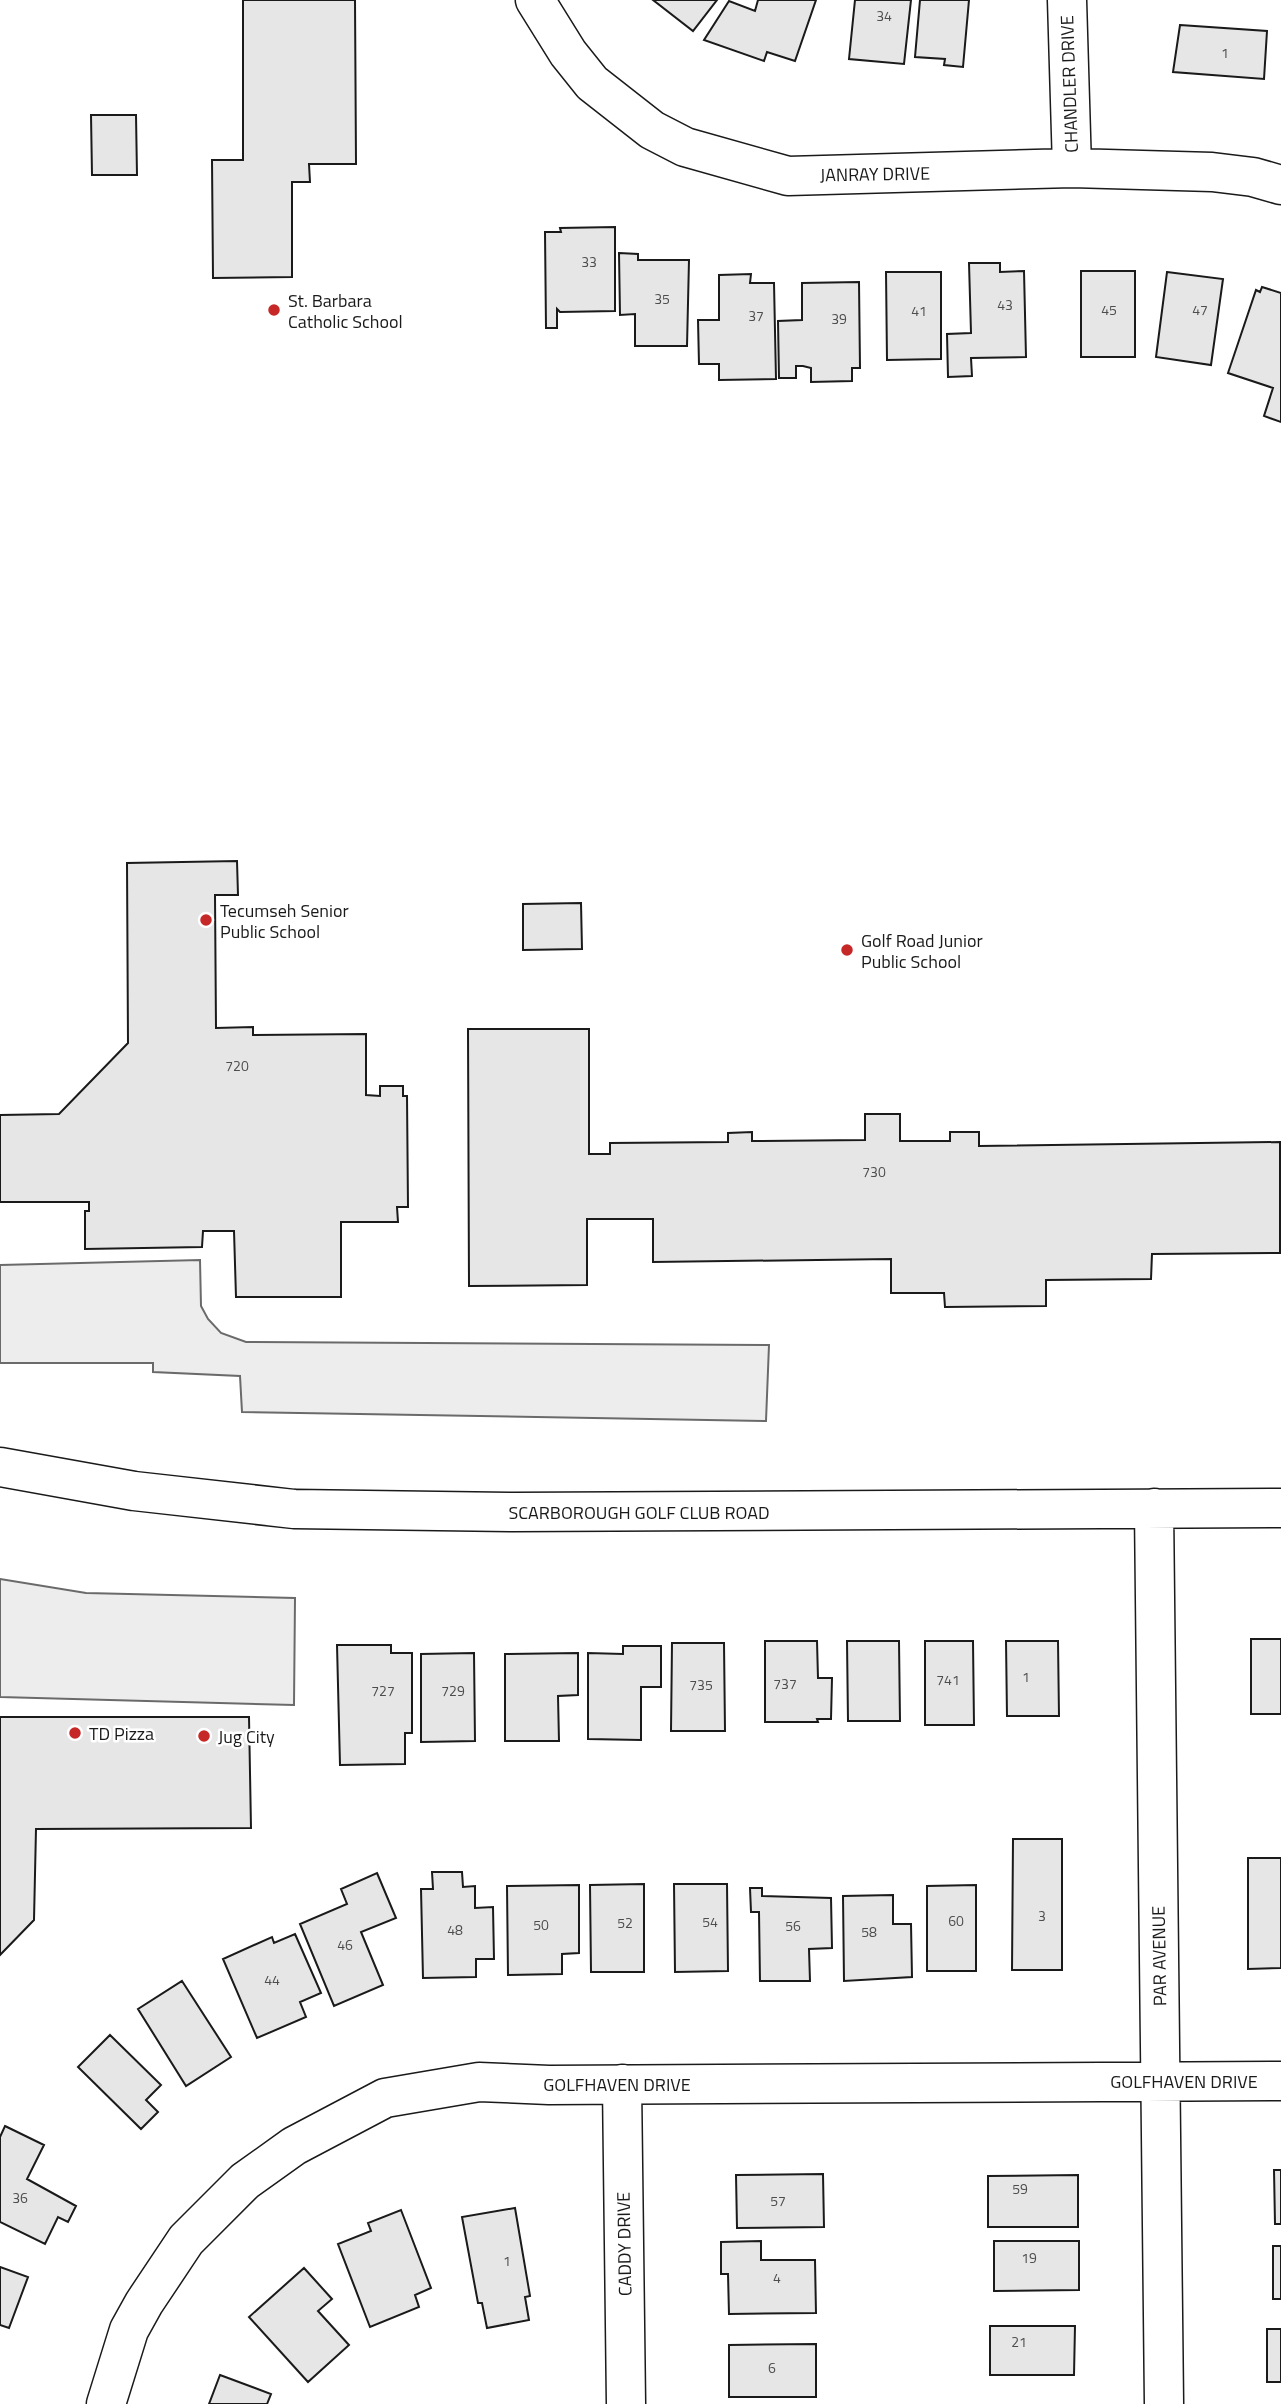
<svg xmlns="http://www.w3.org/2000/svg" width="1281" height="2404" font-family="'Titillium Web',sans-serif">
	<rect width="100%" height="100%" fill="#fff"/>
	<path fill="#ededed" stroke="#6a6a6a" stroke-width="2" d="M 200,1260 L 201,1306 L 208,1319 L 221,1333 L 246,1342 L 769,1345 L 766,1421 L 242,1412 L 240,1376 L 153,1372 L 153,1363 L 0,1363 L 0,1265 Z
		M 0,1579 L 86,1593 L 295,1598 L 294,1705 L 0,1697 Z"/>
	<path fill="#e6e6e6" stroke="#1a1a1a" stroke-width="2" d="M 243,0 L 355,0 L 356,164 L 309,164 L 310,182 L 292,182 L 292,277 L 213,278 L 212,160 L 243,160 Z
		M 653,0 L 717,0 L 693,31 Z
		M 758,0 L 816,0 L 795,61 L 767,52 L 764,61 L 704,40 L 729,1 L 755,11 Z
		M 855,0 L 911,0 L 904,64 L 849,59 Z
		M 920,0 L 969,0 L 963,67 L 944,65 L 945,59 L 915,57 Z
		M 1180,25 L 1267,31 L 1264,79 L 1173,72 Z
		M 91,115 L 136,115 L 137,175 L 92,175 Z
		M 615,227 L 615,311 L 560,312 L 557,309 L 557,328 L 546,328 L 545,232 L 561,232 L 560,228 Z
		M 619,253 L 638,254 L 638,260 L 689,260 L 687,346 L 635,346 L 635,314 L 620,315 Z
		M 969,263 L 1000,263 L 1000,272 L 1024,271 L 1026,357 L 971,358 L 972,376 L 948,377 L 947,334 L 971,333 Z
		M 1081,271 L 1135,271 L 1135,357 L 1081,357 Z
		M 886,272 L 941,272 L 941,359 L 887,360 Z
		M 1167,272 L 1223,279 L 1211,365 L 1156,357 Z
		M 751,274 L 750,283 L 774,283 L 776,379 L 719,380 L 719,364 L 699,364 L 698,320 L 719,320 L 719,275 Z
		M 859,282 L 860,368 L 852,368 L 852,381 L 811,382 L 811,368 L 803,366 L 796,366 L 796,378 L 779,378 L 778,321 L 802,320 L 802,283 Z
		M 1262,287 L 1281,293 L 1281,422 L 1264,416 L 1273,388 L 1228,373 L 1256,290 L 1260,292 Z
		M 237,861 L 238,895 L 215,895 L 216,1028 L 253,1027 L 253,1035 L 366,1034 L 366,1095 L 380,1096 L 380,1086 L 403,1086 L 403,1096 L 407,1096 L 408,1207 L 397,1207 L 398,1222 L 341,1222 L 341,1297 L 236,1297 L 234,1231 L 203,1231 L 202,1247 L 85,1249 L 85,1211 L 89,1211 L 89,1202 L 0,1202 L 0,1115 L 59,1114 L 128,1043 L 127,863 Z
		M 581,903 L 582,949 L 523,950 L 523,904 Z
		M 468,1029 L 589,1029 L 589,1154 L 610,1154 L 610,1143 L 728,1142 L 728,1133 L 752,1132 L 752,1141 L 865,1140 L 865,1114 L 900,1114 L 900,1141 L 950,1141 L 950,1132 L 979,1132 L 979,1146 L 1280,1142 L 1280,1253 L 1152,1254 L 1151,1279 L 1046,1280 L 1046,1306 L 945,1307 L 944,1293 L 891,1293 L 891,1259 L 653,1262 L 653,1219 L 587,1219 L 587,1285 L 469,1286 Z
		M 1251,1639 L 1281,1639 L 1281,1714 L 1251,1714 Z
		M 765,1641 L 817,1641 L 818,1678 L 832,1678 L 831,1719 L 817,1719 L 818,1722 L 765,1722 Z
		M 847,1641 L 899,1641 L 900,1721 L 848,1721 Z
		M 925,1641 L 973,1641 L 974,1725 L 925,1725 Z
		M 1006,1641 L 1058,1641 L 1059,1716 L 1007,1716 Z
		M 672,1643 L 724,1643 L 725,1731 L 671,1731 Z
		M 337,1645 L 391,1645 L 391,1653 L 412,1653 L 412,1733 L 405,1733 L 405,1764 L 340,1765 Z
		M 623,1646 L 661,1646 L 661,1687 L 641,1687 L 641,1740 L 588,1739 L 588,1653 L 623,1654 Z
		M 474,1653 L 475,1741 L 421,1742 L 421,1654 Z
		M 578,1653 L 578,1695 L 558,1696 L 559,1741 L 505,1741 L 505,1654 Z
		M 0,1717 L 249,1717 L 251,1828 L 36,1829 L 34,1920 L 0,1955 Z
		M 1013,1839 L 1062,1839 L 1062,1970 L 1012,1970 Z
		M 1248,1858 L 1281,1858 L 1281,1968 L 1248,1969 Z
		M 432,1872 L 462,1872 L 463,1887 L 475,1886 L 475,1908 L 493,1907 L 494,1959 L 476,1959 L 476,1977 L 423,1978 L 421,1889 L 433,1889 Z
		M 377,1873 L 396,1918 L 361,1932 L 383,1985 L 334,2006 L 300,1924 L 347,1904 L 341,1889 Z
		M 644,1884 L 644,1972 L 591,1972 L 590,1885 Z
		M 674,1884 L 727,1884 L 728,1971 L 675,1972 Z
		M 579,1885 L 579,1953 L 562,1954 L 562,1974 L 508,1975 L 507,1886 Z
		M 976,1885 L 976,1971 L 927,1971 L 927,1886 Z
		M 750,1888 L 762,1888 L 762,1896 L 831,1898 L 832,1948 L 809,1949 L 810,1981 L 760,1981 L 759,1912 L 751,1912 Z
		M 893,1895 L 893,1924 L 911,1924 L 912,1977 L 844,1981 L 843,1896 Z
		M 295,1934 L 321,1993 L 300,2002 L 306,2017 L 257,2038 L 223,1959 L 272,1937 L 274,1943 Z
		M 182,1981 L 231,2057 L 186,2086 L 138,2009 Z
		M 110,2035 L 161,2085 L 146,2100 L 158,2112 L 141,2129 L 78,2067 Z
		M 5,2126 L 44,2145 L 27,2179 L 76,2206 L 68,2222 L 58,2217 L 45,2244 L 0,2222 L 0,2137 Z
		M 1274,2170 L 1281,2170 L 1281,2224 L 1275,2224 Z
		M 823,2174 L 824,2227 L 737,2228 L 736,2175 Z
		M 1078,2175 L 1078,2227 L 988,2227 L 988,2176 Z
		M 515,2208 L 530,2296 L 525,2297 L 529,2320 L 487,2328 L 482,2303 L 478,2303 L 462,2217 Z
		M 401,2210 L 431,2288 L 415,2295 L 419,2307 L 370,2327 L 338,2244 L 371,2231 L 368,2223 Z
		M 761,2241 L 761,2260 L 815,2260 L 816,2313 L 729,2314 L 728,2274 L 721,2274 L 721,2242 Z
		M 994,2241 L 1079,2241 L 1079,2290 L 994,2291 Z
		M 1273,2246 L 1281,2246 L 1281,2299 L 1273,2299 Z
		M 0,2267 L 28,2277 L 9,2328 L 0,2325 Z
		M 304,2268 L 332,2299 L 318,2311 L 349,2345 L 308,2382 L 249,2317 Z
		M 990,2326 L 1075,2326 L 1074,2375 L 990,2375 Z
		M 1267,2329 L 1281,2329 L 1281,2382 L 1267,2382 Z
		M 816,2344 L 816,2397 L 729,2397 L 729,2345 Z
		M 220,2375 L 271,2394 L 267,2404 L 209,2404 Z"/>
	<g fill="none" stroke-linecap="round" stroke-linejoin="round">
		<defs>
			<path id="minor" d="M 535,0 L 568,53 L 592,83 L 652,130 L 685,147 L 788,176 L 1072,168 L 1212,172 L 1253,177 L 1281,185
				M 1067,0 L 1072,168
				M 0,1467 L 134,1491 L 294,1509 L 514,1512 L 1281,1508
				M 1154,1508 L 1164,2404
				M 622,2084 L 626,2404
				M 106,2404 L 129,2330 L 144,2303 L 186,2240 L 245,2181 L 294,2146 L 385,2098 L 479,2082 L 549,2085 L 1281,2081"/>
		</defs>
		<use href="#minor" stroke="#1a1a1a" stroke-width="41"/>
		<use href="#minor" stroke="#fff" stroke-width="38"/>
	</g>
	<g fill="#c62828" stroke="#fff" stroke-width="2.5">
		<circle cx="274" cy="310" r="7"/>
		<circle cx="206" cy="920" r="7"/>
		<circle cx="847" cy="950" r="7"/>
		<circle cx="75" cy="1733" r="7"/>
		<circle cx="204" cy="1736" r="7"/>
	</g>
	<g text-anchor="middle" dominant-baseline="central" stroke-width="5" stroke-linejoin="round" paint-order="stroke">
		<g font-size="14" fill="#4d4d4d">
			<text x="884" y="15">34</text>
			<text x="1225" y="52">1</text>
			<text x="589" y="261">33</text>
			<text x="662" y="298">35</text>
			<text x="1005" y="304">43</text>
			<text x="1109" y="309">45</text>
			<text x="1200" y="309">47</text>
			<text x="919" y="310">41</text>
			<text x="756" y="315">37</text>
			<text x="839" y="318">39</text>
			<text x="237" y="1065">720</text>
			<text x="874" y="1171">730</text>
			<text x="1026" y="1676">1</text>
			<text x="948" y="1679">741</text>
			<text x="785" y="1683">737</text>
			<text x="701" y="1684">735</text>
			<text x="383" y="1690">727</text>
			<text x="453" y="1690">729</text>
			<text x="1042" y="1915">3</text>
			<text x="956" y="1920">60</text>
			<text x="710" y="1921">54</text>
			<text x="625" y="1922">52</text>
			<text x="541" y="1924">50</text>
			<text x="793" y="1925">56</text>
			<text x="455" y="1929">48</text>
			<text x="869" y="1931">58</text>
			<text x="345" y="1944">46</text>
			<text x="272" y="1979">44</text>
			<text x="1020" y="2188">59</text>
			<text x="20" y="2197">36</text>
			<text x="778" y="2200">57</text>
			<text x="1029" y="2257">19</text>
			<text x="507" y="2260">1</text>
			<text x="777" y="2277">4</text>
			<text x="1019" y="2341">21</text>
			<text x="772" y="2367">6</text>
		</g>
		<g font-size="18" fill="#1a1a1a" stroke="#fff">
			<text transform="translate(1069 84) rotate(-92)">CHANDLER DRIVE</text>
			<text transform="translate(875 174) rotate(-1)">JANRAY DRIVE</text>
			<text x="639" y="1512">SCARBOROUGH GOLF CLUB ROAD</text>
			<text transform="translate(1159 1956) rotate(-91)">PAR AVENUE</text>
			<text x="1184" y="2081">GOLFHAVEN DRIVE</text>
			<text x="617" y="2084">GOLFHAVEN DRIVE</text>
			<text transform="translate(624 2244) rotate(-91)">CADDY DRIVE</text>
		</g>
		<g font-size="18" fill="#1a1a1a" stroke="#fff" text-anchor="start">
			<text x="288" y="300">St. Barbara<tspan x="288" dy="21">Catholic School</tspan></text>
			<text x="220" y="910">Tecumseh Senior<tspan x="220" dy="21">Public School</tspan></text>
			<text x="861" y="940">Golf Road Junior<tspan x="861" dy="21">Public School</tspan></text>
			<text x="89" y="1733">TD Pizza</text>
			<text x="218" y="1736">Jug City</text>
		</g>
	</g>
</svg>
